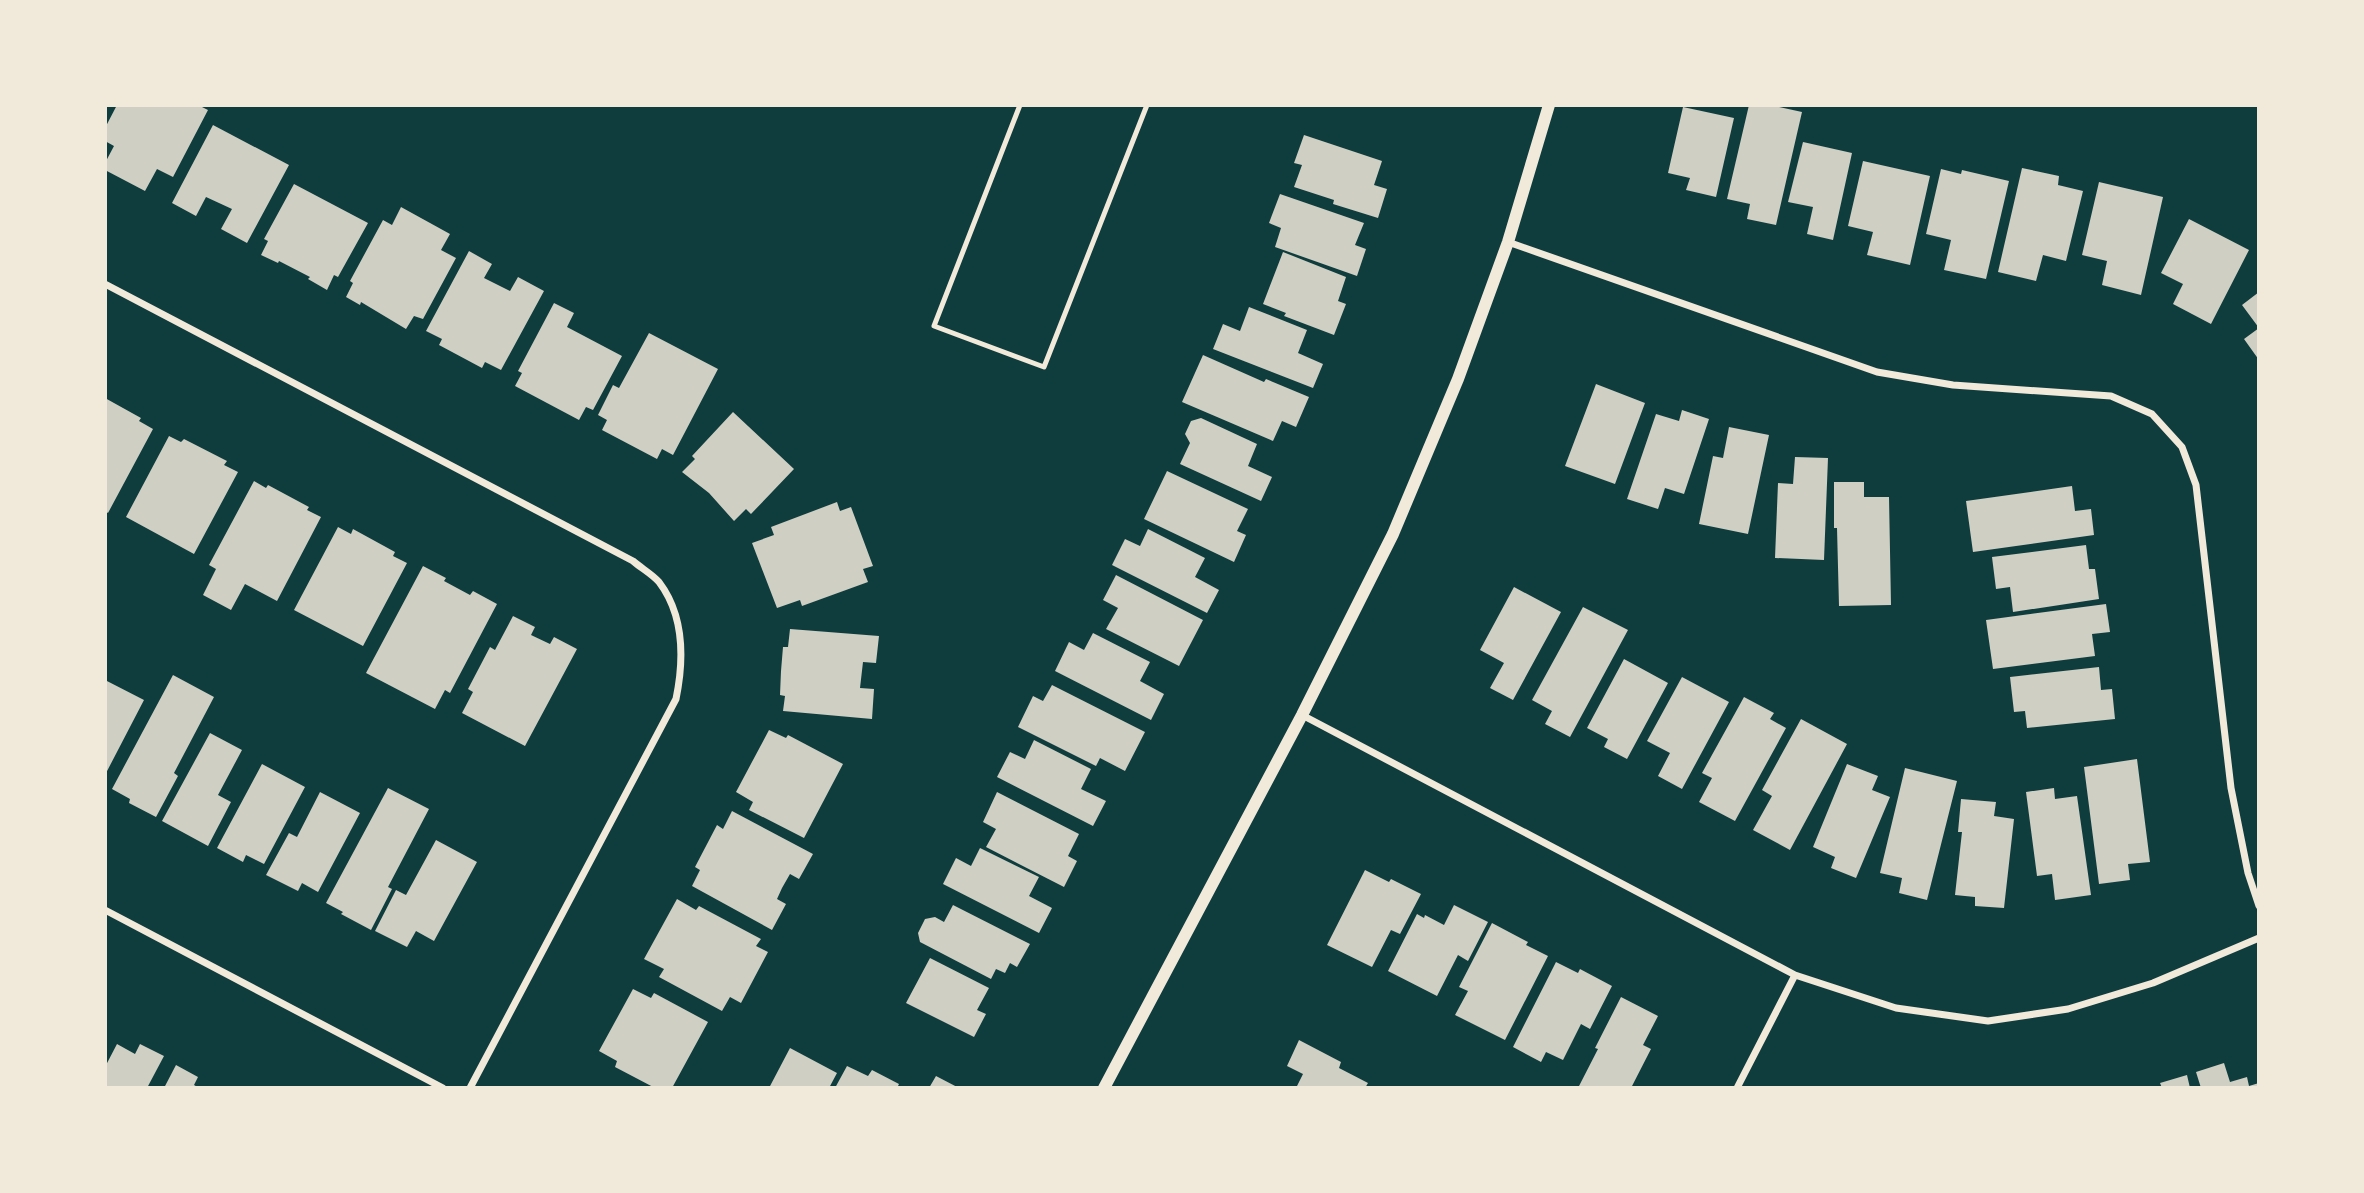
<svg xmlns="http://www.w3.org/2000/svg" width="2364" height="1193" font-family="Mulish,sans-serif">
	<rect width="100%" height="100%" fill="#0f3d3e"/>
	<path fill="#cfcfc3" d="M 117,105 L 198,105 L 208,110 L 173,177 L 157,169 L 145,191 L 105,170 L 105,163 L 114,146 L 105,141 L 105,128 Z
		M 1749,105 L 1770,105 L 1802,112 L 1776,225 L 1747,219 L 1750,204 L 1727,199 Z
		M 1683,107 L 1734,118 L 1716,197 L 1686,190 L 1690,178 L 1668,173 Z
		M 213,125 L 289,165 L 247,243 L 221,229 L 232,209 L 206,197 L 196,216 L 172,203 Z
		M 1304,135 L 1382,161 L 1374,185 L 1387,189 L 1378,218 L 1333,204 L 1334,200 L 1294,187 L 1302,165 L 1294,163 Z
		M 1803,142 L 1852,153 L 1833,240 L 1807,234 L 1813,207 L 1788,202 Z
		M 1863,161 L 1930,176 L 1910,265 L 1867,255 L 1873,232 L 1848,226 Z
		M 2022,168 L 2059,176 L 2058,185 L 2083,191 L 2066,261 L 2043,255 L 2036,281 L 1998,272 Z
		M 1941,169 L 1961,174 L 1962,170 L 2009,181 L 1986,279 L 1944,270 L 1951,240 L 1926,234 Z
		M 2099,182 L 2163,197 L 2141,295 L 2102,285 L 2107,261 L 2082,255 Z
		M 294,184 L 368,223 L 338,277 L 334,275 L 327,290 L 308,279 L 310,277 L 279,261 L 278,263 L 261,255 L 268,241 L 264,239 Z
		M 1280,194 L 1364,223 L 1355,245 L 1366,249 L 1357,276 L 1275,247 L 1281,228 L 1269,223 Z
		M 401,207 L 450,234 L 441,250 L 456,258 L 423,319 L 414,316 L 406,329 L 361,302 L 360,305 L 346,297 L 353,283 L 350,281 L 383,220 L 392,225 Z
		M 2189,219 L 2249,250 L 2211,324 L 2173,304 L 2183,284 L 2161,273 Z
		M 469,251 L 492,264 L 484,278 L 510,291 L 518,277 L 544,291 L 501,370 L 485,362 L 482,368 L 439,345 L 442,339 L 426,331 Z
		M 1283,252 L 1346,277 L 1338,301 L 1346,304 L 1334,335 L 1284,316 L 1286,313 L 1263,304 Z
		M 2259,292 L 2259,360 L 2244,339 L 2259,328 L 2242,305 Z
		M 554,303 L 574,313 L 567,327 L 622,356 L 593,410 L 586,407 L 579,420 L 515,386 L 522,373 L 518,371 Z
		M 1249,307 L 1307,330 L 1298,353 L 1323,364 L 1313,388 L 1213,349 L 1223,324 L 1240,331 Z
		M 649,333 L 718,369 L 673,455 L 662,449 L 657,459 L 602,430 L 607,420 L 598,415 L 613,385 L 619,388 Z
		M 1203,355 L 1264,382 L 1266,379 L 1309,397 L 1296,427 L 1282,421 L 1273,441 L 1182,402 Z
		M 1596,384 L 1645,403 L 1615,484 L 1565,466 Z
		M 105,398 L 141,418 L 139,421 L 153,429 L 108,513 L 105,511 Z
		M 1682,410 L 1709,419 L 1684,494 L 1665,488 L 1658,509 L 1627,499 L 1656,414 L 1679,421 Z
		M 733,412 L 794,469 L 751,514 L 746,509 L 734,521 L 709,493 L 682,472 L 695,459 L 692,456 Z
		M 1201,418 L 1257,444 L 1248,466 L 1272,477 L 1261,501 L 1180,464 L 1190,443 L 1185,434 L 1191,421 Z
		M 1729,427 L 1769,435 L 1748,534 L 1699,524 L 1713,456 L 1723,458 Z
		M 169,436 L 181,442 L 184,439 L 227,461 L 224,465 L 238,472 L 194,554 L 126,517 Z
		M 1795,457 L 1828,458 L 1824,560 L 1775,558 L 1778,483 L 1793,484 Z
		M 1167,471 L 1248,509 L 1237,531 L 1246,535 L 1234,562 L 1144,519 Z
		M 254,481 L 266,488 L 268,485 L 309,507 L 307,510 L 321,517 L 277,601 L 245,584 L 231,610 L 203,595 L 216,569 L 209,565 Z
		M 1834,482 L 1864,482 L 1864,497 L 1889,497 L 1891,605 L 1839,606 L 1837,528 L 1834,528 Z
		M 2072,486 L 2075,511 L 2091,509 L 2094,535 L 1973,552 L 1966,501 Z
		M 837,502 L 840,511 L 851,507 L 873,566 L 863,569 L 868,582 L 802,606 L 800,600 L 777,608 L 752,543 L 774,535 L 771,527 Z
		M 338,527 L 351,534 L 353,529 L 395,552 L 393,556 L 407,563 L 363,646 L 294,610 Z
		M 1148,529 L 1205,558 L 1195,577 L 1219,590 L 1207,613 L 1112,565 L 1125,539 L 1140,546 Z
		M 2086,545 L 2089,569 L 2095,569 L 2099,599 L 2013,612 L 2010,587 L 1996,589 L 1992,557 Z
		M 423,566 L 446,578 L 444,581 L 470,595 L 473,591 L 497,604 L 450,693 L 445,690 L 435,709 L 366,673 Z
		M 1116,575 L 1203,620 L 1179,666 L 1106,629 L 1118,608 L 1103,600 Z
		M 1514,587 L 1561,612 L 1513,700 L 1490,688 L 1504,663 L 1480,650 Z
		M 2106,604 L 2110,632 L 2092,634 L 2095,656 L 1993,669 L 1986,620 Z
		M 1583,607 L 1628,630 L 1570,737 L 1545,724 L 1552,711 L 1532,700 Z
		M 513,616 L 535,627 L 531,635 L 550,644 L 554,637 L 577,649 L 525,746 L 462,713 L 473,692 L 468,689 L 490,647 L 495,650 Z
		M 790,629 L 879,636 L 876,663 L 863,662 L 860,688 L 874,689 L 872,719 L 783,711 L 785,696 L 780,695 L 781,671 L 783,647 L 788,647 Z
		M 1093,633 L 1150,662 L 1140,681 L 1164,694 L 1151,720 L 1055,671 L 1069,642 L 1084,650 Z
		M 1624,659 L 1668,683 L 1627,759 L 1604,747 L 1608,739 L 1587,728 Z
		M 2099,667 L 2101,690 L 2112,689 L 2115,719 L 2027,728 L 2025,711 L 2014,712 L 2010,677 Z
		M 173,675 L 214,697 L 174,773 L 178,776 L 156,817 L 129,803 L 130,799 L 112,789 Z
		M 1682,677 L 1729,702 L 1682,789 L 1658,776 L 1670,753 L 1647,741 Z
		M 105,680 L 144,700 L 105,775 Z
		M 1052,685 L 1145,732 L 1125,771 L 1100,758 L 1096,766 L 1018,727 L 1033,696 L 1043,701 Z
		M 1744,697 L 1774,713 L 1770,719 L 1786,728 L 1735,821 L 1699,802 L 1712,778 L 1702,773 Z
		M 1801,719 L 1847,744 L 1790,850 L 1753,830 L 1772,796 L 1762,790 Z
		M 769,730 L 786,738 L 788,735 L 843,764 L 804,838 L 749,810 L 753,802 L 736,792 Z
		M 210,733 L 242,750 L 218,795 L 231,802 L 208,846 L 162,821 Z
		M 1034,740 L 1091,769 L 1081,789 L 1106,801 L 1093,826 L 997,777 L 1010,752 L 1025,759 Z
		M 2137,759 L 2150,862 L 2128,864 L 2130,880 L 2099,884 L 2084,767 Z
		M 262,764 L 305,787 L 264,864 L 246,855 L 243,862 L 217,848 Z
		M 1847,764 L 1878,776 L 1872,790 L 1890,797 L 1856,878 L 1831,868 L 1835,857 L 1813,847 Z
		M 1905,768 L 1957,781 L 1927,900 L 1899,893 L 1902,878 L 1880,873 Z
		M 388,788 L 429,809 L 388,887 L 392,889 L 371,930 L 341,914 L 343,912 L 326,903 Z
		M 2054,788 L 2055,799 L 2077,796 L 2091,895 L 2055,900 L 2052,874 L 2037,876 L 2026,792 Z
		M 320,792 L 360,813 L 318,892 L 302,883 L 298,891 L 266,875 L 289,833 L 297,837 Z
		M 997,792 L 1079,834 L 1068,856 L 1077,861 L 1064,887 L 986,847 L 996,829 L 983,822 Z
		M 1961,799 L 1996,802 L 1994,816 L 2014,819 L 2004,908 L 1975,906 L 1975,897 L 1955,895 L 1962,832 L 1958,832 Z
		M 732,811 L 813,854 L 799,879 L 790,874 L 782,888 L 777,899 L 786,904 L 772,930 L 692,886 L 700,870 L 695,867 L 717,825 L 723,829 Z
		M 436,840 L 477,862 L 434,941 L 416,931 L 407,947 L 375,931 L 396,890 L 406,895 Z
		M 980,848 L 1039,877 L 1029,896 L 1052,908 L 1039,933 L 943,884 L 956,858 L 971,866 Z
		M 1365,870 L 1389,882 L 1391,879 L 1421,894 L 1400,934 L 1391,930 L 1372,967 L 1327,945 Z
		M 677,899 L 696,910 L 699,906 L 761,939 L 756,946 L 768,952 L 741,1003 L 730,997 L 722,1011 L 659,977 L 664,969 L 644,959 Z
		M 953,905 L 1030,944 L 1017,967 L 1010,963 L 1005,973 L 996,969 L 991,979 L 920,942 L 918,933 L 925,919 L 935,917 L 944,922 Z
		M 1454,905 L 1488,922 L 1468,961 L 1458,955 L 1437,996 L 1388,971 L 1417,914 L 1424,918 L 1425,915 L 1444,925 Z
		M 1492,923 L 1528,942 L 1526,945 L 1548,956 L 1505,1040 L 1455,1015 L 1468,991 L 1459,987 Z
		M 930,958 L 989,988 L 977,1010 L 986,1014 L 974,1037 L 906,1003 Z
		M 1556,962 L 1578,973 L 1580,969 L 1612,986 L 1590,1029 L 1581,1024 L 1563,1060 L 1546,1052 L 1541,1062 L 1513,1047 Z
		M 633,989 L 651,998 L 654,993 L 708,1022 L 672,1088 L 655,1088 L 615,1067 L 617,1061 L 599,1051 Z
		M 1621,997 L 1658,1016 L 1643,1045 L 1651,1049 L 1631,1088 L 1578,1088 L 1598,1049 L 1595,1048 Z
		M 1299,1040 L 1341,1062 L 1339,1068 L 1368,1083 L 1365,1088 L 1296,1088 L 1303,1074 L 1287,1066 Z
		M 117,1044 L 135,1054 L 140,1044 L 164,1056 L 147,1088 L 105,1088 L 105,1067 Z
		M 790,1048 L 837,1073 L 829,1088 L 769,1088 Z
		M 2224,1063 L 2230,1082 L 2247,1077 L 2249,1086 L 2259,1083 L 2259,1088 L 2201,1088 L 2196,1072 Z
		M 176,1065 L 198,1077 L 194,1085 L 199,1088 L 164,1088 Z
		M 847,1066 L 868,1076 L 872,1070 L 899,1084 L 897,1088 L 835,1088 Z
		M 2187,1075 L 2190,1088 L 2162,1088 L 2160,1083 Z
		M 936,1076 L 959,1088 L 929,1088 Z"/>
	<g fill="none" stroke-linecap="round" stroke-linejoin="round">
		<path stroke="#f1e9da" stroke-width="5" d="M 1020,105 L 934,326 L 1044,367 L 1147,105"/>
		<path stroke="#f1e9da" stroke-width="7" d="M 1508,242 L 1877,372 L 1953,385 L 2111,396 L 2152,414 L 2182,447 L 2196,485 L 2231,788 L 2248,873 L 2259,906
			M 105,284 L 633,561 C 641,568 652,574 659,582 C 684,615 684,660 676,699 L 470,1088
			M 1302,715 L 1795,975 L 1896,1008 L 1988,1021 L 2068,1009 L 2153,983 L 2259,938
			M 105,910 L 443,1088
			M 1737,1088 L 1795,975"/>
		<path stroke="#f1e9da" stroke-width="12" d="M 1104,1088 L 1302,715 L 1393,534 L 1458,379 L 1508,242 L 1549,105"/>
	</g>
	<rect width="2364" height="1193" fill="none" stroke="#f1e9da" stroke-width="214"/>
</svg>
